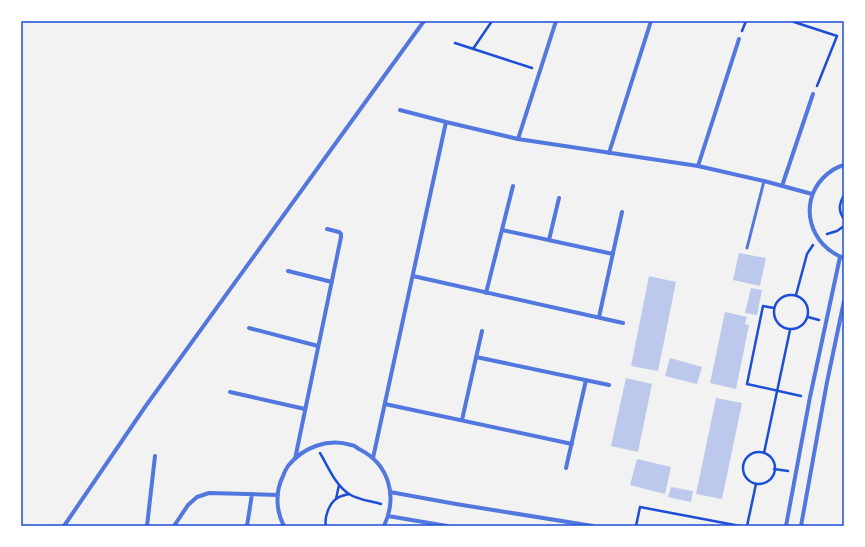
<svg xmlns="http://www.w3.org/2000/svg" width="865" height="547" font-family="'Varela Round',sans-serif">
	<rect width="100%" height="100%" fill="#f2f2f2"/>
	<path fill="#bdc9ec" d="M 739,253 L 766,258 L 760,286 L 733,280 Z
		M 649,276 L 676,282 L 658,371 L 631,366 Z
		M 751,288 L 762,290 L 757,315 L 745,313 Z
		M 725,312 L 747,317 L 745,324 L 749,325 L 736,389 L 710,383 Z
		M 670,358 L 702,367 L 697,384 L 665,376 Z
		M 626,378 L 652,384 L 638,452 L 611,446 Z
		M 716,398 L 742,403 L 722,499 L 696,494 Z
		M 637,459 L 671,467 L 665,494 L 630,485 Z
		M 671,487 L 693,491 L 691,502 L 668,497 Z"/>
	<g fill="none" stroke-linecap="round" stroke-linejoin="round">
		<path stroke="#1d4ed8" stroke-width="2.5" d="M 794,22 L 837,36 L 817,86
			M 742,31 L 746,21
			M 455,43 L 532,68
			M 473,49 L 492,21
			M 844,195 C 839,204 838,211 844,219
			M 827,234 L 837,231 L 844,226
			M774 312a17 17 0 1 1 34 0a17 17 0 1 1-34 0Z
			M 796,295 L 807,254 L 813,245
			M 774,308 L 763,306 L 747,384 L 801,396
			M 808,317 L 819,320
			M743 468a16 16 0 1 1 32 0a16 16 0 1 1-32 0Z
			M 320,453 C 328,466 335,485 349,494 C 358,500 371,501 381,504
			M 764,453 L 790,330
			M 774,469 L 788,471
			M 336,499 L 339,485
			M 326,526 C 324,518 329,504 336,499 C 339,496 345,495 349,494
			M 636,526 L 640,507 L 740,526
			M 747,526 L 756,484"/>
		<path stroke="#5277de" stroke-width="3" d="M 747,248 L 764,181"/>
		<path stroke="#5277de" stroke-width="4" d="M 400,110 L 446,122 L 518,139 L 698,166 L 764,181 L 812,194
			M 518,139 L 556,21
			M 609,153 L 651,21
			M 844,165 C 836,167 829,172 823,178 C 798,204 810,246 844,258
			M 698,166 L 739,39
			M 782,186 L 813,94
			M 502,230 L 613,254
			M 549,240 L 559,198
			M 288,271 L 332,282
			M 413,276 L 623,323
			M 486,293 L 513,186
			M 599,317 L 622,212
			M 249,328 L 318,346
			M 476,357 L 609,385
			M 230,392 L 305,409
			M 385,404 L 572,444
			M 462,420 L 482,331
			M 373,458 L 446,122
			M 295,459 L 341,237 L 341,234 L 339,232 L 327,229
			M 566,468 L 586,380
			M 390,492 L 456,504 L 593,526
			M 388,516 L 447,526
			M 64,526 L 145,407 L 424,21
			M 147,526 L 155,456
			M 174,526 L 188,505 L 197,497 L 209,493 L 278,495
			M 247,526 L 252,494
			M 284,526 C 276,511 275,492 283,476 C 284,473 286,469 288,466 C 303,447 328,438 351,445 C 354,445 356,447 359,449 C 389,464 398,496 384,526
			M 786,526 L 810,397 L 840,257
			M 801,526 L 827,382 L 844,301"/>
	</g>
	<rect width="865" height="547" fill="none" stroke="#ffffff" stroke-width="44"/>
	<rect x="22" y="22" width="821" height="503" fill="none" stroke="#1d4ed8" stroke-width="1.5"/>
</svg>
